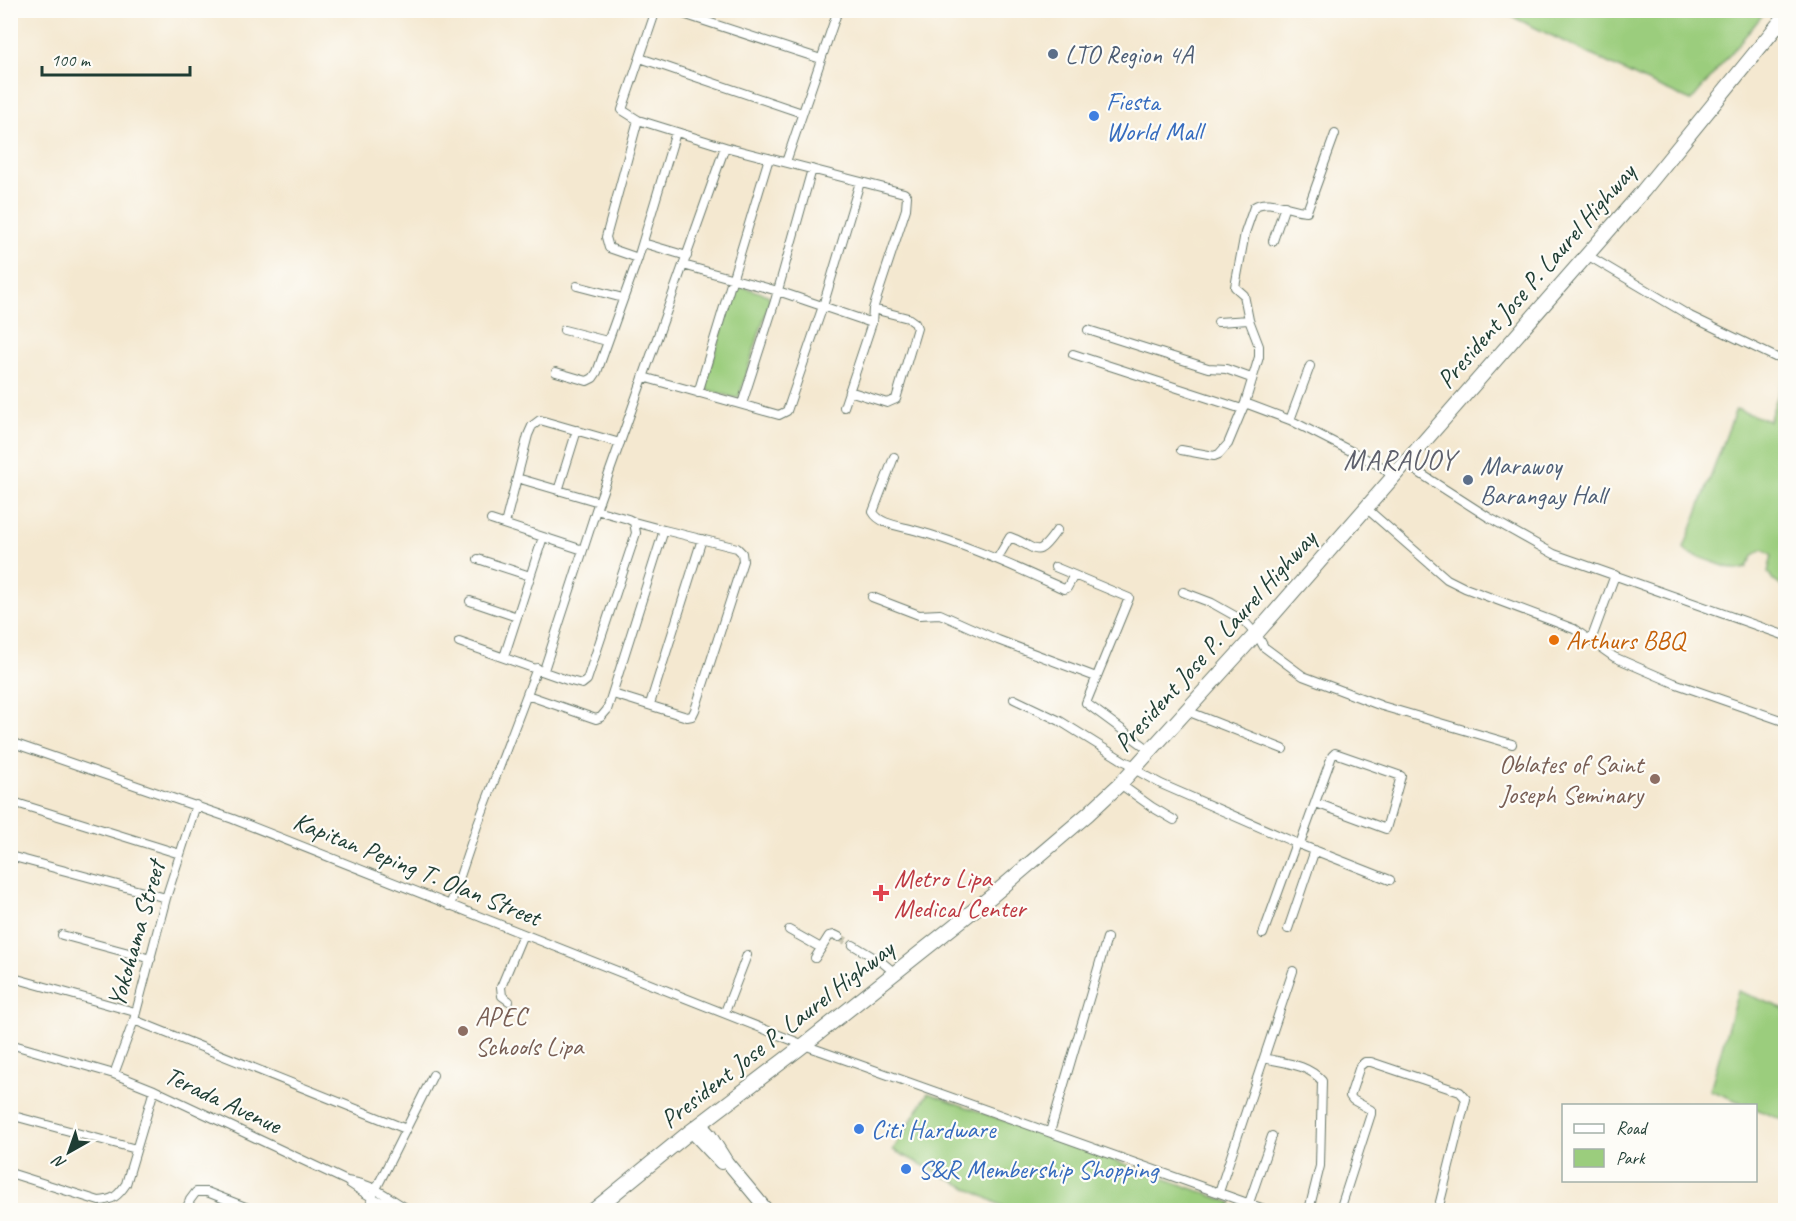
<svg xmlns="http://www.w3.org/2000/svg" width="1796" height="1221" font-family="Caveat,sans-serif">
	<rect width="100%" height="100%" fill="#fdfcf7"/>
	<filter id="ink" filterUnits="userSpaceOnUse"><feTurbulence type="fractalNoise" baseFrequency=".0167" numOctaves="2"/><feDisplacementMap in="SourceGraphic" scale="12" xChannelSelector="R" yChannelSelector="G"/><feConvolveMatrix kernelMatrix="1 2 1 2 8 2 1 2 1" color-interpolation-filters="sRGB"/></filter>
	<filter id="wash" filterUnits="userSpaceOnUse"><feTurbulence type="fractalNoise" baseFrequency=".008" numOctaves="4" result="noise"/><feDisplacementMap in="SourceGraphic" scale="24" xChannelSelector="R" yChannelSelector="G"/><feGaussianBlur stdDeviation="1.35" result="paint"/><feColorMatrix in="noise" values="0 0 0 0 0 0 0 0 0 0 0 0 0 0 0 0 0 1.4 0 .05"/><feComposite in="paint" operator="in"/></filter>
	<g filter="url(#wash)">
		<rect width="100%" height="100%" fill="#f4e8d0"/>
		<path fill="#9bcd7d" stroke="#5d8558" stroke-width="1.5" d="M 1493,11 L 1766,11 L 1691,101 L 1643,80 L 1509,15 Z
			M 740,286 L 768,295 L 770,300 L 739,397 L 735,398 L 708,390 L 705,384 L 735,289 Z
			M 1785,374 L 1785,589 L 1773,580 L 1768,572 L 1772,555 L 1763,549 L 1754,555 L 1746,568 L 1738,570 L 1724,566 L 1688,553 L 1684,548 L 1736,409 L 1769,421 Z
			M 1738,991 L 1785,1009 L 1785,1121 L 1756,1109 L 1756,1106 L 1747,1105 L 1710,1090 Z
			M 928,1093 L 1232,1203 L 1228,1210 L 1010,1210 L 893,1150 Z"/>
	</g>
	<g filter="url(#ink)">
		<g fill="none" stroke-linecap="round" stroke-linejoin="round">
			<path stroke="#c9c6b1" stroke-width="8" stroke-dasharray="8 4" stroke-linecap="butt" d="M 839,937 L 853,945"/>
			<defs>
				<path id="street" d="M 656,10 L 622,110 L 638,120 L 725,147 L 904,193 L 907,196 L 906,209 L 873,309 L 872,323 L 844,407
					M 671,10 L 821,59
					M 640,58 L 802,113
					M 638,120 L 606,237 L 609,248 L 638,258
					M 786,162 L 838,10
					M 1273,241 L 1285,206
					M 643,243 L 687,256
					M 1587,255 L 1690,316 L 1775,357
					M 683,265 L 778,291 L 872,323
					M 577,286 L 623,298
					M 1218,322 L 1249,320
					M 564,330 L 607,341
					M 1088,330 L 1208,368 L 1226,369 L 1251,378
					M 1073,354 L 1242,409
					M 556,372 L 587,381 L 593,378 L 597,372 L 638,258 L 676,132
					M 643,377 L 779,415 L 787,411 L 823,306 L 860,182
					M 849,391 L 887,403 L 896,399 L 917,328 L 915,323 L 908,318 L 873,309
					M 698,393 L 769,158
					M 1245,403 L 1290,420 L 1382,467 L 1392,476
					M 742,404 L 775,301 L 812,169
					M 1290,420 L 1310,366
					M 1181,450 L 1214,456 L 1219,454 L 1228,444 L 1245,403 L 1259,357 L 1259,346 L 1249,320 L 1244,295 L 1235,287 L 1245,233 L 1254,207 C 1267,197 1291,211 1307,211 L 1335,134
					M 894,457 L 873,512 C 880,525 902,526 914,530 C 966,544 1015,567 1064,589 L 1067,588 L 1074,575
					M 1404,463 L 1488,517 L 1554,554 L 1786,636
					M 517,478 L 599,502
					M 558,491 L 577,430
					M 1366,508 L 1447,579 L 1465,588 L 1574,629 L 1614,657 L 1674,683 L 1786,722
					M 491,520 L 583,550
					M 505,524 L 528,435 L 532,426 L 540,420 L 620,443
					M 478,559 L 530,576
					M 997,559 L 1010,537 C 1038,547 1035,562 1057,530
					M 1055,567 L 1129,598 L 1086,703 L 1151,751
					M 1183,592 L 1212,603 L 1244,621 L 1259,638 L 1264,647 L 1303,676 L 1382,706 L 1512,744
					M 872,597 L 919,615 L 940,614 L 998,640 L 1096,677
					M 470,601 L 517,617
					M 1591,640 L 1615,575
					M 459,642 L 567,680 L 582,684 L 587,680 L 636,533 L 634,522 L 628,519 L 596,510
					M 504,657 L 543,537
					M 544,670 L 596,510 L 725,147
					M 613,694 L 687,717 L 692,716 L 695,710 L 743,561 L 742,553 L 737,548 L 664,530
					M 527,695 L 596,719 L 601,717 L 607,710 L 664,530 L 634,522
					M 1014,699 L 1060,721 L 1124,761 L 1136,766
					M 650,704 L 702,539
					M 1187,711 L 1283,749
					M 10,742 L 233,819 L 804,1045 L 1267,1210
					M 1134,769 L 1161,784 L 1296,843 L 1390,880
					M 1120,784 L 1152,807 L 1174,820
					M 10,801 L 180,854
					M 1300,844 L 1332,756 L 1335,753 L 1401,776 L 1386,829 L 1316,803
					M 10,856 L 166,898
					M 450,906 L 477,826 L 537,668
					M 1288,929 L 1315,850
					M 789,930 L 821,948
					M 1263,934 L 1296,843
					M 62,935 L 151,959
					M 853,945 L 883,963 L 895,973
					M 815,958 L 829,936 L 835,935 L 839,937
					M 10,977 L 135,1012
					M 509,1001 L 502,996 L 501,987 L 523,934
					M 725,1012 L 747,955
					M 134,1020 L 406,1129
					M 10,1044 L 114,1074 L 154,1090 L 347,1181 C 378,1185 385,1197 410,1210
					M 1264,1058 C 1284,1063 1308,1064 1322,1081 L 1320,1166 L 1309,1210
					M 114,1074 L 134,1020 L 166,898 L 196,805
					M 10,1115 L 136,1149
					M 1050,1132 L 1107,938
					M 10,1173 L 99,1201 C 113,1200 118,1196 126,1184 L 154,1090
					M 348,1182 C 367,1195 381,1205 404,1207
					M 1219,1192 L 1293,971
					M 371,1199 L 433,1075
					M 1249,1203 L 1272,1136
					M 186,1210 L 190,1200 L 196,1192 L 207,1192 L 253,1210
					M 1340,1210 L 1371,1114 L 1371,1110 L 1353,1100 L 1350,1096 L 1360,1066 L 1365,1062 L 1371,1062 L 1460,1092 L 1466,1099 L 1438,1210"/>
				<path id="secondary" d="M 700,1124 L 710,1135 L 727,1162 L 767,1210
					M 691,1131 L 721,1163"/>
				<path id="primary" d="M 594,1210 L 691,1131 L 800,1048 L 993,895 L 1088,814 L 1120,784 L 1256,634 L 1643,191 L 1786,15"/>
			</defs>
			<use href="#street" stroke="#6a796b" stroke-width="10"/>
			<use href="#secondary" stroke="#6a796b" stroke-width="14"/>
			<use href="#primary" stroke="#6a796b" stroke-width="16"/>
			<use href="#street" stroke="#fff" stroke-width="8"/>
			<use href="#secondary" stroke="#fff" stroke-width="12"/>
			<use href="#primary" stroke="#fff" stroke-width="14"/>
		</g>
	</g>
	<g fill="#5c6f8a" stroke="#fdfcf7" stroke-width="2">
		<circle cx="1053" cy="54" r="6"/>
		<circle cx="1468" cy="480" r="6"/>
	</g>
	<g fill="#3f7fe0" stroke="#fdfcf7" stroke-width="2">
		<circle cx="1094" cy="116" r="6"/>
		<circle cx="859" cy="1129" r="6"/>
		<circle cx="906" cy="1169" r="6"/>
	</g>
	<circle fill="#e8710a" stroke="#fdfcf7" stroke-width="2" cx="1554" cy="640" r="6"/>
	<g fill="#8d6e63" stroke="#fdfcf7" stroke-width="2">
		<circle cx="1655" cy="779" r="6"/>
		<circle cx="463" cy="1031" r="6"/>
	</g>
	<path fill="#e0444e" stroke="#fdfcf7" stroke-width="2" d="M878 884h6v6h6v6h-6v6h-6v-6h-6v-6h6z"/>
	<g text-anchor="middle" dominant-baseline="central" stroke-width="4.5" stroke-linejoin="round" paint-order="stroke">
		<g font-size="26" fill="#4e5e75" stroke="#fdfcf7" text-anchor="start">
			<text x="1065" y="54">LTO Region 4A</text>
			<text x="1480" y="465">Marawoy<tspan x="1480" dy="30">Barangay Hall</tspan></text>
		</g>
		<g font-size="26" fill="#366cbe" stroke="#fdfcf7" text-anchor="start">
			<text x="1106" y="101">Fiesta<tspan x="1106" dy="30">World Mall</tspan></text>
			<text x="871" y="1129">Citi Hardware</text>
			<text x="918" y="1169">S&amp;R Membership Shopping</text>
		</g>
		<g font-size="26" fill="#1f3d34" stroke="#fdfcf7">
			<text transform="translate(1536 276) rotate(-49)">President Jose P. Laurel Highway</text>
			<text transform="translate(1215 641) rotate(-48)">President Jose P. Laurel Highway</text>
			<text transform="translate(417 869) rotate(22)">Kapitan Peping T. Olan Street</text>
			<text transform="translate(136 934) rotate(-74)">Yokohama Street</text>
			<text transform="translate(777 1034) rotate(-38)">President Jose P. Laurel Highway</text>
			<text transform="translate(223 1100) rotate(25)">Terada Avenue</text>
		</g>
		<g font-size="26" fill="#c56008" stroke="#fdfcf7" text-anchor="start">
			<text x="1566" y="640">Arthurs BBQ</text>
		</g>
		<g font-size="26" fill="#785e54" stroke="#fdfcf7" text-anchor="end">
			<text x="1643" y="764">Oblates of Saint<tspan x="1643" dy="30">Joseph Seminary</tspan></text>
			<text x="475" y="1016" text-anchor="start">APEC<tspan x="475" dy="30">Schools Lipa</tspan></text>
		</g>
		<g font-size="26" fill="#be3a42" stroke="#fdfcf7" text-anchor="start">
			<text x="894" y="878">Metro Lipa<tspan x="894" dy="30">Medical Center</tspan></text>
		</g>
		<g font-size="28" letter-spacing="1.5" fill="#5e606c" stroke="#fdfcf7">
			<text x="1400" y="459">MARAUOY</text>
		</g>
	</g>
	<rect width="1796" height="1221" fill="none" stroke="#fdfcf7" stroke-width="36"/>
	<rect x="1562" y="1104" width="195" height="78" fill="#fdfcf7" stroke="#a4b0a9" stroke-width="1.5"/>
	<rect x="1574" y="1124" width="30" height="9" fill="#ffffff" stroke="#a4b0a9" stroke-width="1.5"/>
	<text x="1616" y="1134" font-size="18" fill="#1f3d34">Road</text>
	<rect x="1574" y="1149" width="30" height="18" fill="#9bcd7d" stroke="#a4b0a9" stroke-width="1.5"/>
	<text x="1616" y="1164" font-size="18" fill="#1f3d34">Park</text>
	<g transform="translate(69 1152) rotate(220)" stroke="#fdfcf7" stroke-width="4.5" paint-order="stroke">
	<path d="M0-4.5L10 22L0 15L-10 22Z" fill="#1f3d34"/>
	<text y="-9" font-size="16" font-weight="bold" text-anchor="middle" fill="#1f3d34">N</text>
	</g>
	<path d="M42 66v9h148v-9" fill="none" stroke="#1f3d34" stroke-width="3"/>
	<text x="51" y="66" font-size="18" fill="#1f3d34" stroke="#fdfcf7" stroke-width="4.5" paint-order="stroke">100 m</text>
</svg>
